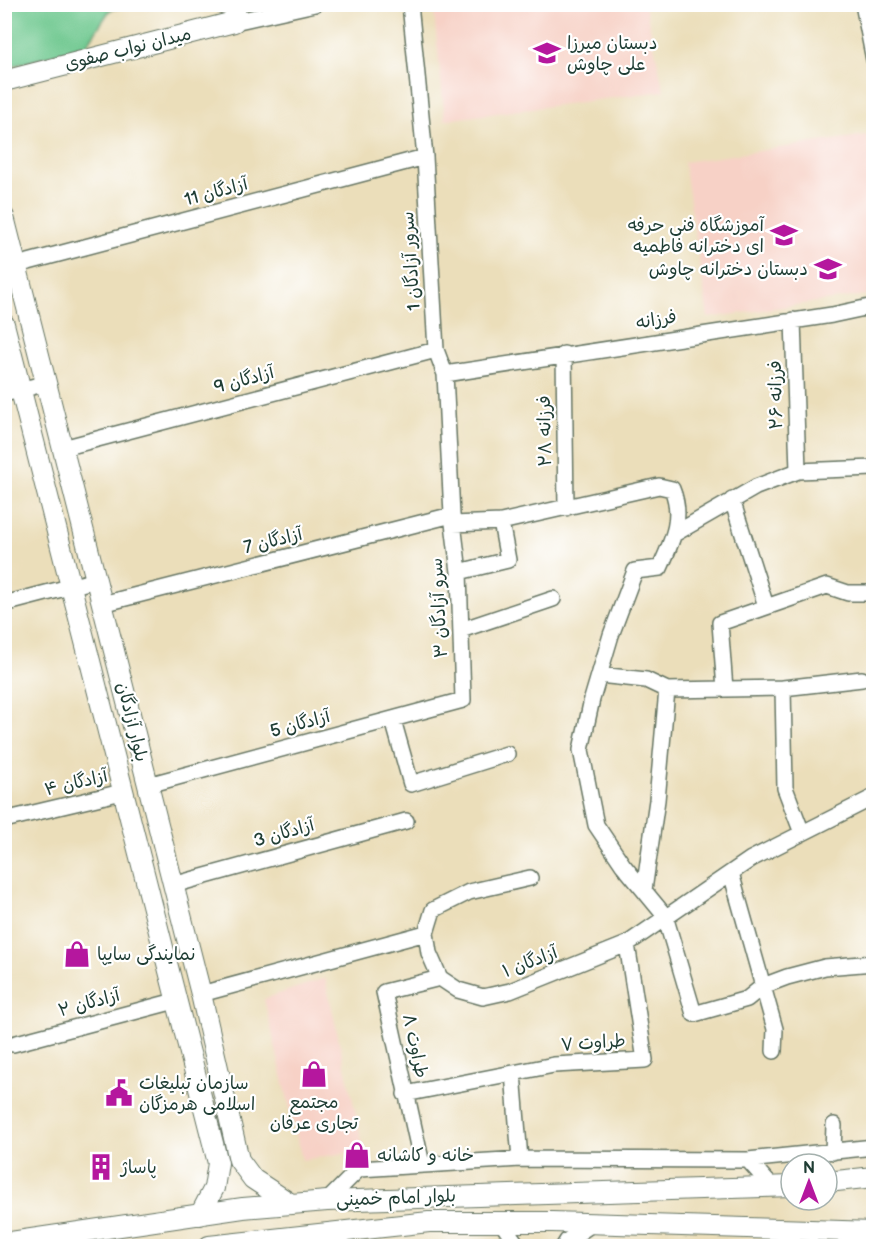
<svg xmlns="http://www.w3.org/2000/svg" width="878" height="1251" font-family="'Balsamiq Sans','Playpen Sans Arabic',sans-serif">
	<rect width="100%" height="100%" fill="#fff"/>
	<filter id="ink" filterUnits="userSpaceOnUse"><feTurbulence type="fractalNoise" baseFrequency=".0167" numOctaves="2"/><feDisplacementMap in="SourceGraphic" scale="12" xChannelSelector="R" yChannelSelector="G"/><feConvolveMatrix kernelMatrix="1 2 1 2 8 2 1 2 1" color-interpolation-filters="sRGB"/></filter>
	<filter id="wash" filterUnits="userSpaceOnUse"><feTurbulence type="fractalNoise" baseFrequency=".008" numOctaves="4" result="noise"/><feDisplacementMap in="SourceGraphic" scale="24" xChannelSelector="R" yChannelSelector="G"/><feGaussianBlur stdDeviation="1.35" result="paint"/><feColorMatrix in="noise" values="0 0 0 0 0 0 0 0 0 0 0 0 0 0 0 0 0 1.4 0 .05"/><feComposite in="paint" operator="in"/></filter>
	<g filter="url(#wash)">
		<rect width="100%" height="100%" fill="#ebdeba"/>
		<path fill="#f7d1c6" d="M 503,4 L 645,5 L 664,91 L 445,120 L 434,14 Z
			M 867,135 L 873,175 L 873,294 L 708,318 L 684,162 Z
			M 325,978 L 364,1150 L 302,1160 L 264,999 Z"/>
		<path fill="#6ec88f" stroke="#468262" stroke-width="1.5" d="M 5,4 L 130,4 L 130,5 L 110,10 L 86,46 L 5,68 Z"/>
	</g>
	<g filter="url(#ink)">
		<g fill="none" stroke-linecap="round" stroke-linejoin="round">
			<defs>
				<path id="minor" d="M 863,4 L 874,60
					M 234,22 L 315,4
					M 17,265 L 425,157
					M 793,320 L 798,471
					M 564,354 L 566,508
					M 445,374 L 832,315 L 874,306
					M 4,394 L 47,383
					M 63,448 L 436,350
					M 732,500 L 766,606
					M 453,524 L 501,522 L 659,486 L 672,489 C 684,518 672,541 660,568 L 635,571 L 611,635 L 592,699 L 581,750 L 596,825 L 623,865 L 665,916 L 694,1014 L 747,999 L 763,986 L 787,977 L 825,967 L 874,963
					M 676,533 L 756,487 L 798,471 L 874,468
					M 459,572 L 508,560 L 501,522
					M 4,604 L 96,580
					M 102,604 L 452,515
					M 461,630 L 553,599
					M 599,675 L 646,680 L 667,690 L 783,688 L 785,788 L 802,833
					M 783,688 L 862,679
					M 725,689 L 720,623 L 827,586 L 848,593 L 874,593
					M 393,720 L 411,784 L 507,754
					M 148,785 L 463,700 L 459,572 L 452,515 L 445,374 L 436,350 L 425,157 L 410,4
					M 4,820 L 122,792
					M 731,873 L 775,1029 L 774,1051
					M 173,885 L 406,821
					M 644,890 L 657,800 L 667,690
					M 426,933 L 433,910 L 469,892 L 530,878
					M 201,994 L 426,933 L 429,953 L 440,978 L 458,990 L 483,997 L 510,991 L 627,944 L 751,859 L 874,797
					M 13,1044 L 175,1001
					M 405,1094 L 513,1073
					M 833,1152 L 834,1125
					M 520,1159 L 513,1073 L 554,1065 L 645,1060 L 627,944
					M 748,1160 L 772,1187
					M 422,1164 L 384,992 L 440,978
					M 327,1201 L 359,1169 L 520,1159 L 748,1160 L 874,1147
					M 501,1222 L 518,1246
					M 564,1246 L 567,1241 L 593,1223"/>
				<path id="major" d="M 4,81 L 234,22 L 236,4
					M 4,217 L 201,994 L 239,1160 L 253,1179 L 291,1204
					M 4,324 L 218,1163 L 214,1188 L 200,1215
					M 827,1182 L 874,1177
					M 4,1243 L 243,1208 L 327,1201 L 791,1186
					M 209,1246 L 429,1222 L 552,1222 L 874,1232"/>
			</defs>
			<use href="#minor" stroke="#667563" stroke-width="18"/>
			<use href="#major" stroke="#667563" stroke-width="22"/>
			<use href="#minor" stroke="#fff" stroke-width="15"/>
			<use href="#major" stroke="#fff" stroke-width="20"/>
		</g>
	</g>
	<defs>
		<symbol id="school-bare" viewBox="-9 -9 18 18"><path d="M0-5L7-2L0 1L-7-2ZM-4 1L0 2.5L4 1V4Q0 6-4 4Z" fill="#b5179e" stroke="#fff" stroke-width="2.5" paint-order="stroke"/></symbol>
		<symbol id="shop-bare" viewBox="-9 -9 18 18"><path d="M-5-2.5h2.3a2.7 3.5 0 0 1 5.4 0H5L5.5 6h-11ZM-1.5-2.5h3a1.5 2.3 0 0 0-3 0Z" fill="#b5179e" stroke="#fff" stroke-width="2.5" paint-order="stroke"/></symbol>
		<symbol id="civic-bare" viewBox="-9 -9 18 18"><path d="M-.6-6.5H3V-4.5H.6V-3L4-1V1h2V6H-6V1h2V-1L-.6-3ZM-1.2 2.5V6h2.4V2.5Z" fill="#b5179e" stroke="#fff" stroke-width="2.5" paint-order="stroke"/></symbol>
		<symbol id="building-bare" viewBox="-9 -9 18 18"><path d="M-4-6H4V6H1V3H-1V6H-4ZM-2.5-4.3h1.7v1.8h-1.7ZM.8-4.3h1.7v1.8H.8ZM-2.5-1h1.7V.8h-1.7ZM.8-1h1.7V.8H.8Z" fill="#b5179e" stroke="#fff" stroke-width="2.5" paint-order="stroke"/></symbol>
	</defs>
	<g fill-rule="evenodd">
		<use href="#school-bare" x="528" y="34" width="38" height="38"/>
		<use href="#school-bare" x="765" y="216" width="38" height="38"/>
		<use href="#school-bare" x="809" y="250" width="38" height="38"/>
		<use href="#shop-bare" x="58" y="935" width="38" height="38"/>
		<use href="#shop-bare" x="295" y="1055" width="38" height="38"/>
		<use href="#civic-bare" x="100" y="1074" width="38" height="38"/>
		<use href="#shop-bare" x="338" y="1136" width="38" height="38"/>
		<use href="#building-bare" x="82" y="1148" width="38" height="38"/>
	</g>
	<g text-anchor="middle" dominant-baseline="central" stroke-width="4.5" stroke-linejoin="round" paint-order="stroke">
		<g font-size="18" fill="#1f3d34" stroke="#fff" text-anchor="start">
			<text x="567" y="43">دبستان میرزا<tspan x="567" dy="21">علی چاوش</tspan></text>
			<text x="764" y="225" text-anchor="end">آموزشگاه فنی حرفه<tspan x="764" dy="21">ای دخترانه فاطمیه</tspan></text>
			<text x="808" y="269" text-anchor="end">دبستان دخترانه چاوش</text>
			<text x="97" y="954">نمایندگی سایپا</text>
			<text x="139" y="1083">سازمان تبلیغات<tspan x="139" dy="21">اسلامی هرمزگان</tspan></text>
			<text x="314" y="1102" text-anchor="middle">مجتمع<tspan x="314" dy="21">تجاری عرفان</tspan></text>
			<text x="377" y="1155">خانه و کاشانه</text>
			<text x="121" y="1167">پاساژ</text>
		</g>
		<g font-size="18" fill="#1f3d34" stroke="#fff">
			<text transform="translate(128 49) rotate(-14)">میدان نواب صفوی</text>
			<text transform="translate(216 192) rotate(-15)">آزادگان 11</text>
			<text transform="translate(411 261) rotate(-94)">سرور آزادگان 1</text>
			<text transform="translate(656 320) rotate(-9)">فرزانه</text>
			<text transform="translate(244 380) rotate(-15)">آزادگان 9</text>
			<text transform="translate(776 395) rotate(-91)">فرزانه ۲۶</text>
			<text transform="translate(545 431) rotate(-91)">فرزانه ۲۸</text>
			<text transform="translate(273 541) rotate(-14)">آزادگان 7</text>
			<text transform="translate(439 608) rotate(-93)">سرو آزادگان ۳</text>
			<text transform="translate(132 722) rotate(76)">بلوار آزادگان</text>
			<text transform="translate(300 724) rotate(-15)">آزادگان 5</text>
			<text transform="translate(76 783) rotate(-13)">آزادگان ۴</text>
			<text transform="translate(284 833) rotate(-16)">آزادگان 3</text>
			<text transform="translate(530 962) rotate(-21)">آزادگان ۱</text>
			<text transform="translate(89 1003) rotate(-15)">آزادگان ۲</text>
			<text transform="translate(593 1043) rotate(-4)">طراوت ۷</text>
			<text transform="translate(415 1046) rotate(78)">طراوت ۸</text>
			<text transform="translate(396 1198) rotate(-2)">بلوار امام خمینی</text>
		</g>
	</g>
	<rect width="878" height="1251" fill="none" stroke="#fff" stroke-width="24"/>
	<g transform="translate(809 1182)"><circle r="28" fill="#ffffff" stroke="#a5b1ae" stroke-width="1.5"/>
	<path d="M0-4.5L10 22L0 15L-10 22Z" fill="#b5179e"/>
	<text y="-9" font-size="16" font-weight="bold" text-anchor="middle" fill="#1f3d34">N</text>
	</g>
</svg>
